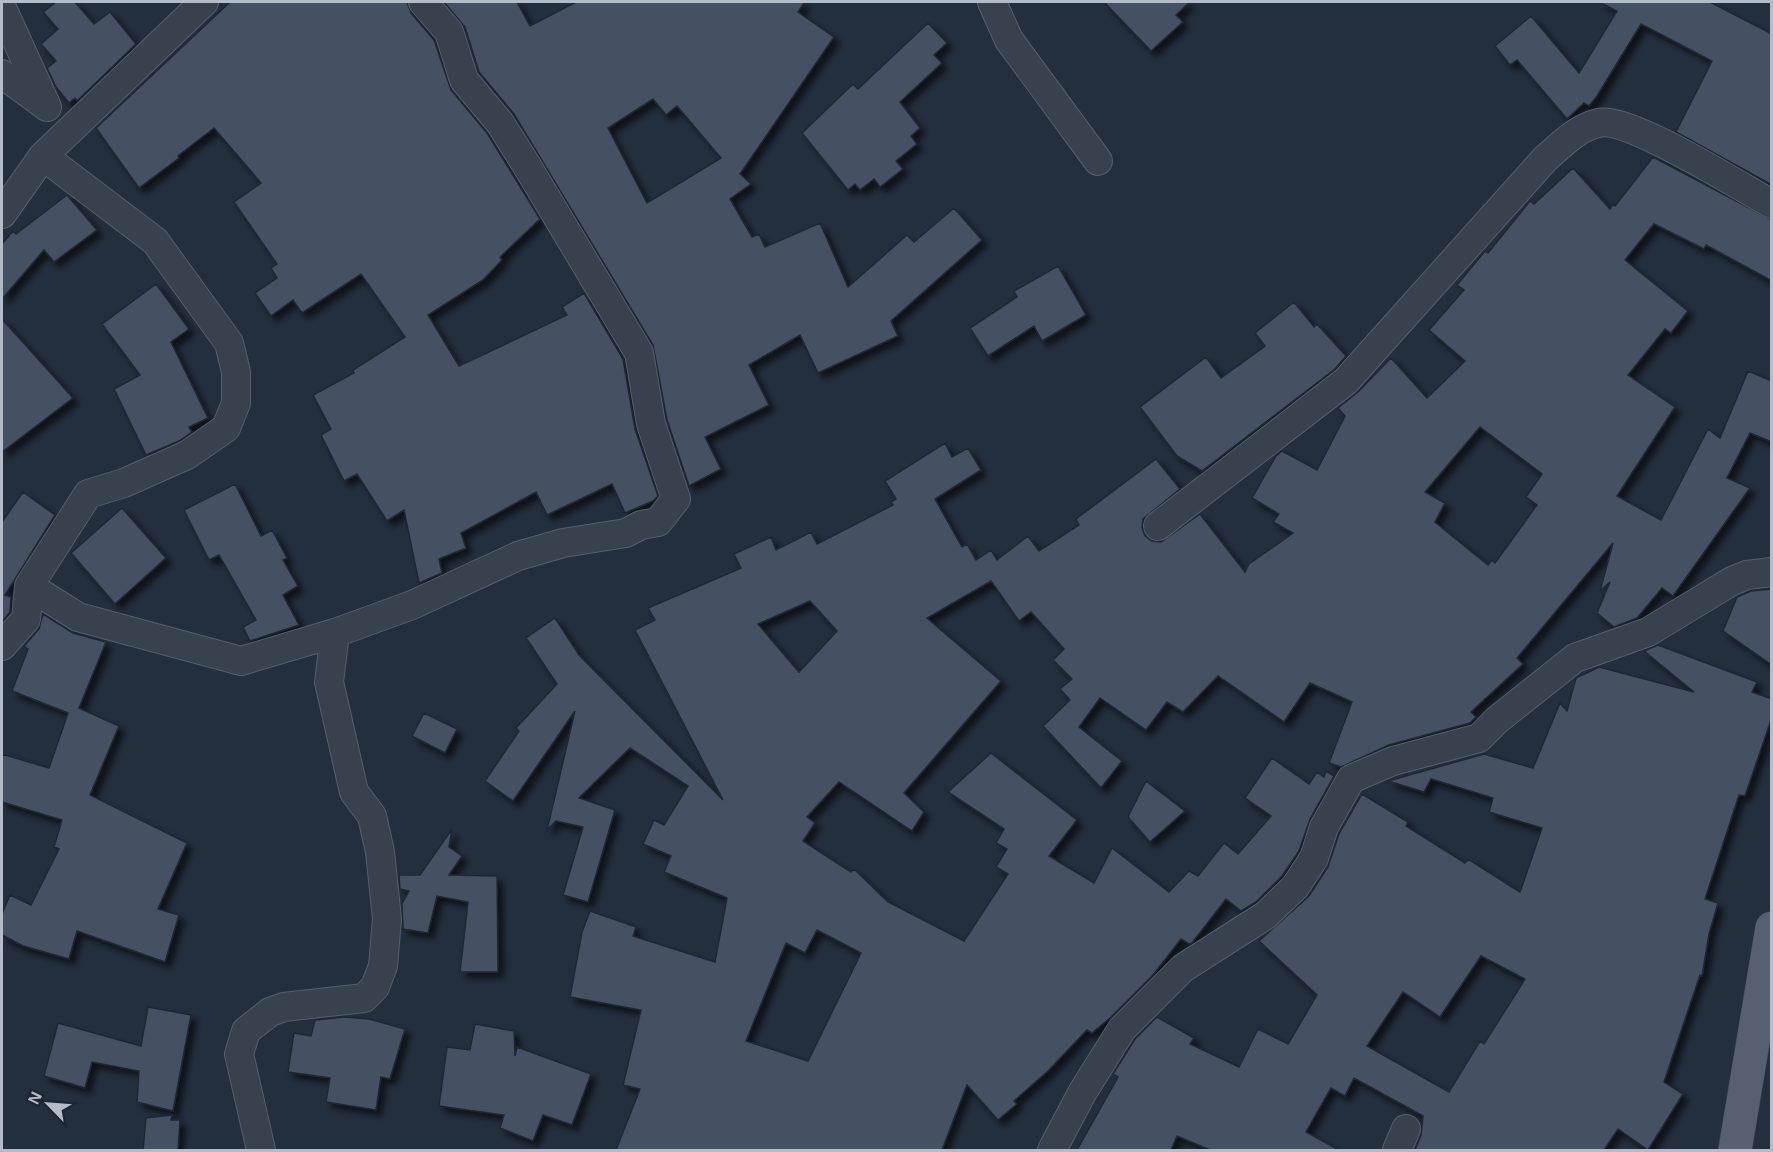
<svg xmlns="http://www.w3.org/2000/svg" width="1773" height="1152" font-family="Helvetica,sans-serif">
	<defs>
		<filter id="shadow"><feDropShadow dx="5.5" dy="5.5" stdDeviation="3" flood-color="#0009"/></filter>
	</defs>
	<rect width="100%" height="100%" fill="#242f3e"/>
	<path fill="#455162" stroke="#1f2835" stroke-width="1.5" fill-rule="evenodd" filter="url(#shadow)" d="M 56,2 L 75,2 L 94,24 L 110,12 L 136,44 L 77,101 L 75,98 L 69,103 L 56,87 L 47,68 L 56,61 L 41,44 L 58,29 L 43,12 Z
		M 230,2 L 407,2 L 411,13 L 434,40 L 451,90 L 487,133 L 540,219 L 500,257 L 502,260 L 483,280 L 428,315 L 459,366 L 567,315 L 562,307 L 584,293 L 623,359 L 635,429 L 658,496 L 653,501 L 625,513 L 612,484 L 547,515 L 536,492 L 461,533 L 466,548 L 439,559 L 442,573 L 419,583 L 404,510 L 387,521 L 357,474 L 344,481 L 321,435 L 331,429 L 313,395 L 354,373 L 353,370 L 405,337 L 361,274 L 302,313 L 293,300 L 271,316 L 255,293 L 277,278 L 271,268 L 277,264 L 234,202 L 261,183 L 214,128 L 178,156 L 179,158 L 139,188 L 96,128 Z
		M 444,2 L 517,2 L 530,26 L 576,2 L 805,2 L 798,12 L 834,37 L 740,174 L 751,184 L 730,199 L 752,237 L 759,234 L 765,247 L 820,223 L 848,287 L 907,235 L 914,242 L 954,208 L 982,240 L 891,321 L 898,336 L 818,373 L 800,335 L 749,365 L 769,405 L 705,437 L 721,469 L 689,486 L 667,420 L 653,345 L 514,114 L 479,72 L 465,27 ZM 653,99 L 666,115 L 677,106 L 721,158 L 647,203 L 608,128 Z
		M 1104,2 L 1190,2 L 1176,15 L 1183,22 L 1151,51 Z
		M 1599,2 L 1710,2 L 1772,34 L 1772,185 L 1676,132 L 1712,61 L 1641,24 L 1597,96 L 1589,106 L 1584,103 L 1567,119 L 1517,60 L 1510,65 L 1495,46 L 1531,16 L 1579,73 L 1617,11 Z
		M 928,23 L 947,43 L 934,55 L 942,63 L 900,102 L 920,128 L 911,136 L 917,144 L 896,161 L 903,169 L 880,187 L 874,179 L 860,190 L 855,184 L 848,190 L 802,133 L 853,84 L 858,89 Z
		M 1653,157 L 1772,220 L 1772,281 L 1706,245 L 1704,249 L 1654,224 L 1625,260 L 1688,311 L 1671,333 L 1665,329 L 1628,375 L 1675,407 L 1617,496 L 1661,520 L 1708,429 L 1720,438 L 1748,371 L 1772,381 L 1772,442 L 1750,433 L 1727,478 L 1750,488 L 1673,596 L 1662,588 L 1637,618 L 1614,627 L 1597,613 L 1610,582 L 1600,591 L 1613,543 L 1517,658 L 1523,664 L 1471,712 L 1476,717 L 1470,723 L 1389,745 L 1341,767 L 1329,763 L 1352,702 L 1310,683 L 1284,722 L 1218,676 L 1183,712 L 1167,702 L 1146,730 L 1100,698 L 1079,727 L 1122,761 L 1101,788 L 1043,726 L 1070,700 L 1060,689 L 1072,679 L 1053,660 L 1064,649 L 1031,612 L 1019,621 L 991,581 L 927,618 L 1001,681 L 904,793 L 924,812 L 912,831 L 839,782 L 807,817 L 815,823 L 803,841 L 851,872 L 854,869 L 888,902 L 964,941 L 1008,874 L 996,867 L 1007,849 L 996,843 L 1004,829 L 948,792 L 991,753 L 1077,820 L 1049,856 L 1094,883 L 1112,848 L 1169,892 L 1189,871 L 1198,876 L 1224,843 L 1238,854 L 1271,816 L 1245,798 L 1272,758 L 1309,784 L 1317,772 L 1324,777 L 1326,771 L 1334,776 L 1310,819 L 1299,851 L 1282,876 L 1256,902 L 1241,911 L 1226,899 L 1192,943 L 1189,944 L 1181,939 L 1153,975 L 1110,1018 L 1092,1033 L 1087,1030 L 1048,1071 L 1014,1101 L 1017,1104 L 998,1120 L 967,1085 L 942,1150 L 616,1150 L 640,1089 L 623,1085 L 641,1010 L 570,997 L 582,932 L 590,911 L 636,927 L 633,936 L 715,962 L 727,898 L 664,872 L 671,856 L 643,844 L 654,820 L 664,825 L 688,786 L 630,748 L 579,798 L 615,810 L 588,902 L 563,895 L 583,827 L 556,821 L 547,830 L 575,711 L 513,801 L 485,781 L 519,731 L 516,728 L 557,684 L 526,638 L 555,618 L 579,655 L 723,800 L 635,630 L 655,620 L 648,608 L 741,568 L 734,554 L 771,537 L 776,550 L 811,532 L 817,544 L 893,505 L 891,502 L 896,499 L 885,481 L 945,443 L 952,457 L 968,448 L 981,470 L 935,499 L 962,547 L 967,544 L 976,560 L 991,550 L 997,560 L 1028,536 L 1039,551 L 1079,525 L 1076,519 L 1156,459 L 1180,489 L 1143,519 L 1142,528 L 1145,536 L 1152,541 L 1161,542 L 1200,514 L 1245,572 L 1249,564 L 1293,533 L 1273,522 L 1279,514 L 1252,498 L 1276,456 L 1282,451 L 1317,470 L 1345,416 L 1338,408 L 1358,392 L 1391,358 L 1427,398 L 1465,361 L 1429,330 L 1464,290 L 1457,285 L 1485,251 L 1488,253 L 1530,201 L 1534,204 L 1573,168 L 1610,209 L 1613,204 L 1615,206 ZM 1480,427 L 1542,474 L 1526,497 L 1537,505 L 1495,563 L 1492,560 L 1488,565 L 1435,522 L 1445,503 L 1425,492 ZM 810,601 L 837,631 L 799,672 L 758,624 ZM 817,930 L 861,953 L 808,1061 L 746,1041 L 786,943 L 805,953 Z
		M 67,195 L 97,230 L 54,262 L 44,250 L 2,299 L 2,244 L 13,231 L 16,234 Z
		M 1058,266 L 1086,315 L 1042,341 L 1034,326 L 988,356 L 970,328 L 1017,297 L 1014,291 Z
		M 156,284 L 189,329 L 171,342 L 208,418 L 189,427 L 192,432 L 179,441 L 146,455 L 114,389 L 140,375 L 102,324 Z
		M 1294,302 L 1314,327 L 1317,324 L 1346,356 L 1335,369 L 1202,471 L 1177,456 L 1140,407 L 1206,357 L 1221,378 L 1265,346 L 1255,333 Z
		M 2,319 L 73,398 L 2,452 Z
		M 235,484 L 261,536 L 272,530 L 287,558 L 283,560 L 298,586 L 283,595 L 299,625 L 250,641 L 243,627 L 256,620 L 219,555 L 209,560 L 184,510 Z
		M 23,492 L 55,515 L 5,595 L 11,597 L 10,612 L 2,622 L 2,522 Z
		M 122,508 L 166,558 L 115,604 L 71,553 Z
		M 1772,589 L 1772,665 L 1723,631 L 1737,597 L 1751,591 Z
		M 43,614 L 73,633 L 106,642 L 79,708 L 119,726 L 90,795 L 187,843 L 158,909 L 179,915 L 165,962 L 77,931 L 69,959 L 23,946 L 2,935 L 2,914 L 10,895 L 31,905 L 59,849 L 54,847 L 62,820 L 2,802 L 2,754 L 49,768 L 68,713 L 12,691 L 28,649 L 24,646 L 39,629 Z
		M 1658,645 L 1757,682 L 1752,692 L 1772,699 L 1772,717 L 1745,796 L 1739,795 L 1705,899 L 1718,903 L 1709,934 L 1702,976 L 1700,975 L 1664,1082 L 1683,1094 L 1648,1150 L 1618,1129 L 1604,1150 L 1415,1150 L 1421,1135 L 1423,1116 L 1354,1078 L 1345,1096 L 1331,1088 L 1306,1132 L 1339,1150 L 1210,1150 L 1177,1136 L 1171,1150 L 1077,1150 L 1118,1077 L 1113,1074 L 1135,1039 L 1157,1017 L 1194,1038 L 1190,1044 L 1239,1067 L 1258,1029 L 1288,1044 L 1317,995 L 1259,941 L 1309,896 L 1328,867 L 1339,834 L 1362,794 L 1408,822 L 1406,826 L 1465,863 L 1468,859 L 1520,892 L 1542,828 L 1489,812 L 1493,798 L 1431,779 L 1424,792 L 1388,781 L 1484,754 L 1533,768 L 1560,703 L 1567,711 L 1576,678 L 1599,667 L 1694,692 L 1644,651 ZM 1481,956 L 1525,979 L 1484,1044 L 1480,1041 L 1449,1092 L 1367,1046 L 1403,992 L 1440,1017 Z
		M 424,713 L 457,729 L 445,753 L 412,736 Z
		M 1146,781 L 1185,811 L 1150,842 L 1128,817 Z
		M 452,829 L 449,847 L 462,856 L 449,875 L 497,876 L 498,972 L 460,972 L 468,902 L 437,896 L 428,933 L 403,929 L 402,904 L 409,891 L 400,889 L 399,875 L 420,875 Z
		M 148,1007 L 191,1015 L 173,1111 L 137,1102 L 139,1071 L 92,1062 L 85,1088 L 44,1076 L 58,1023 L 141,1046 Z
		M 345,1017 L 369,1019 L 405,1029 L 390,1079 L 381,1077 L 376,1110 L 326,1102 L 330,1078 L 288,1072 L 294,1033 L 311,1036 L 315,1020 Z
		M 475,1024 L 514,1031 L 515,1056 L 517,1047 L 591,1074 L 572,1125 L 543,1115 L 533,1141 L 500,1128 L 504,1115 L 439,1106 L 447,1047 L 470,1050 Z
		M 172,1115 L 171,1120 L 180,1120 L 178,1150 L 143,1150 L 146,1118 Z"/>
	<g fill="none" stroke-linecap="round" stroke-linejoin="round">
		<defs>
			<path id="minor" d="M 992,2 L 1009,40 L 1098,161
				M 2,8 L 47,107
				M 2,74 L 46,106
				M 2,214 L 43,156 L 204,2
				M 1158,526 L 1346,381 L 1545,159 C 1561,145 1577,128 1598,123 C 1628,115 1740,187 1772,204
				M 29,586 L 78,617 L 241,661 L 335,633 L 412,605 L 518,556 L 563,543 L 626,533 L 641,525 L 658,522 L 676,499 L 651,424 L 639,353 L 527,166 L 500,123 L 464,80 L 449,32 L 423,2
				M 2,646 L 26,619 L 29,586 L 88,494 L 124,483 L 187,455 L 226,428 L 236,403 L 236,372 L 229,343 L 155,241 L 43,156
				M 261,1150 L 239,1054 L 246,1031 L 270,1012 L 284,1007 L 364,998 L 375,987 L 383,966 L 387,919 L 380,852 L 372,816 L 354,792 L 329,682 L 335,633
				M 1052,1150 L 1082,1093 L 1122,1029 L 1183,968 L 1266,915 L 1295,887 L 1314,858 L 1324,827 L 1351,779 L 1393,761 L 1479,738 L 1497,720 L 1575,658 L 1648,632 L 1732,581 L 1747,575 L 1772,572
				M 1397,1150 L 1406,1129"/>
			<path id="primary" d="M 1735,1150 L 1772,928"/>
		</defs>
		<use href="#minor" stroke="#565f6c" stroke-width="30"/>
		<use href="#primary" stroke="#414a57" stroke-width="34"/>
		<use href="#minor" stroke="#38414e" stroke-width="28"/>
		<use href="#primary" stroke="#56606e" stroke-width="33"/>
	</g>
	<rect width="1773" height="1152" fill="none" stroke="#b4bcc9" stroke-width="6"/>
	<g transform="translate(48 1104) rotate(295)" stroke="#1d2633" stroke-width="4.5" paint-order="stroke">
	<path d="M0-4.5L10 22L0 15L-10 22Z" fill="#b4bcc9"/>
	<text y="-9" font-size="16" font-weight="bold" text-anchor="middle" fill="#b4bcc9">N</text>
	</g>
</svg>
